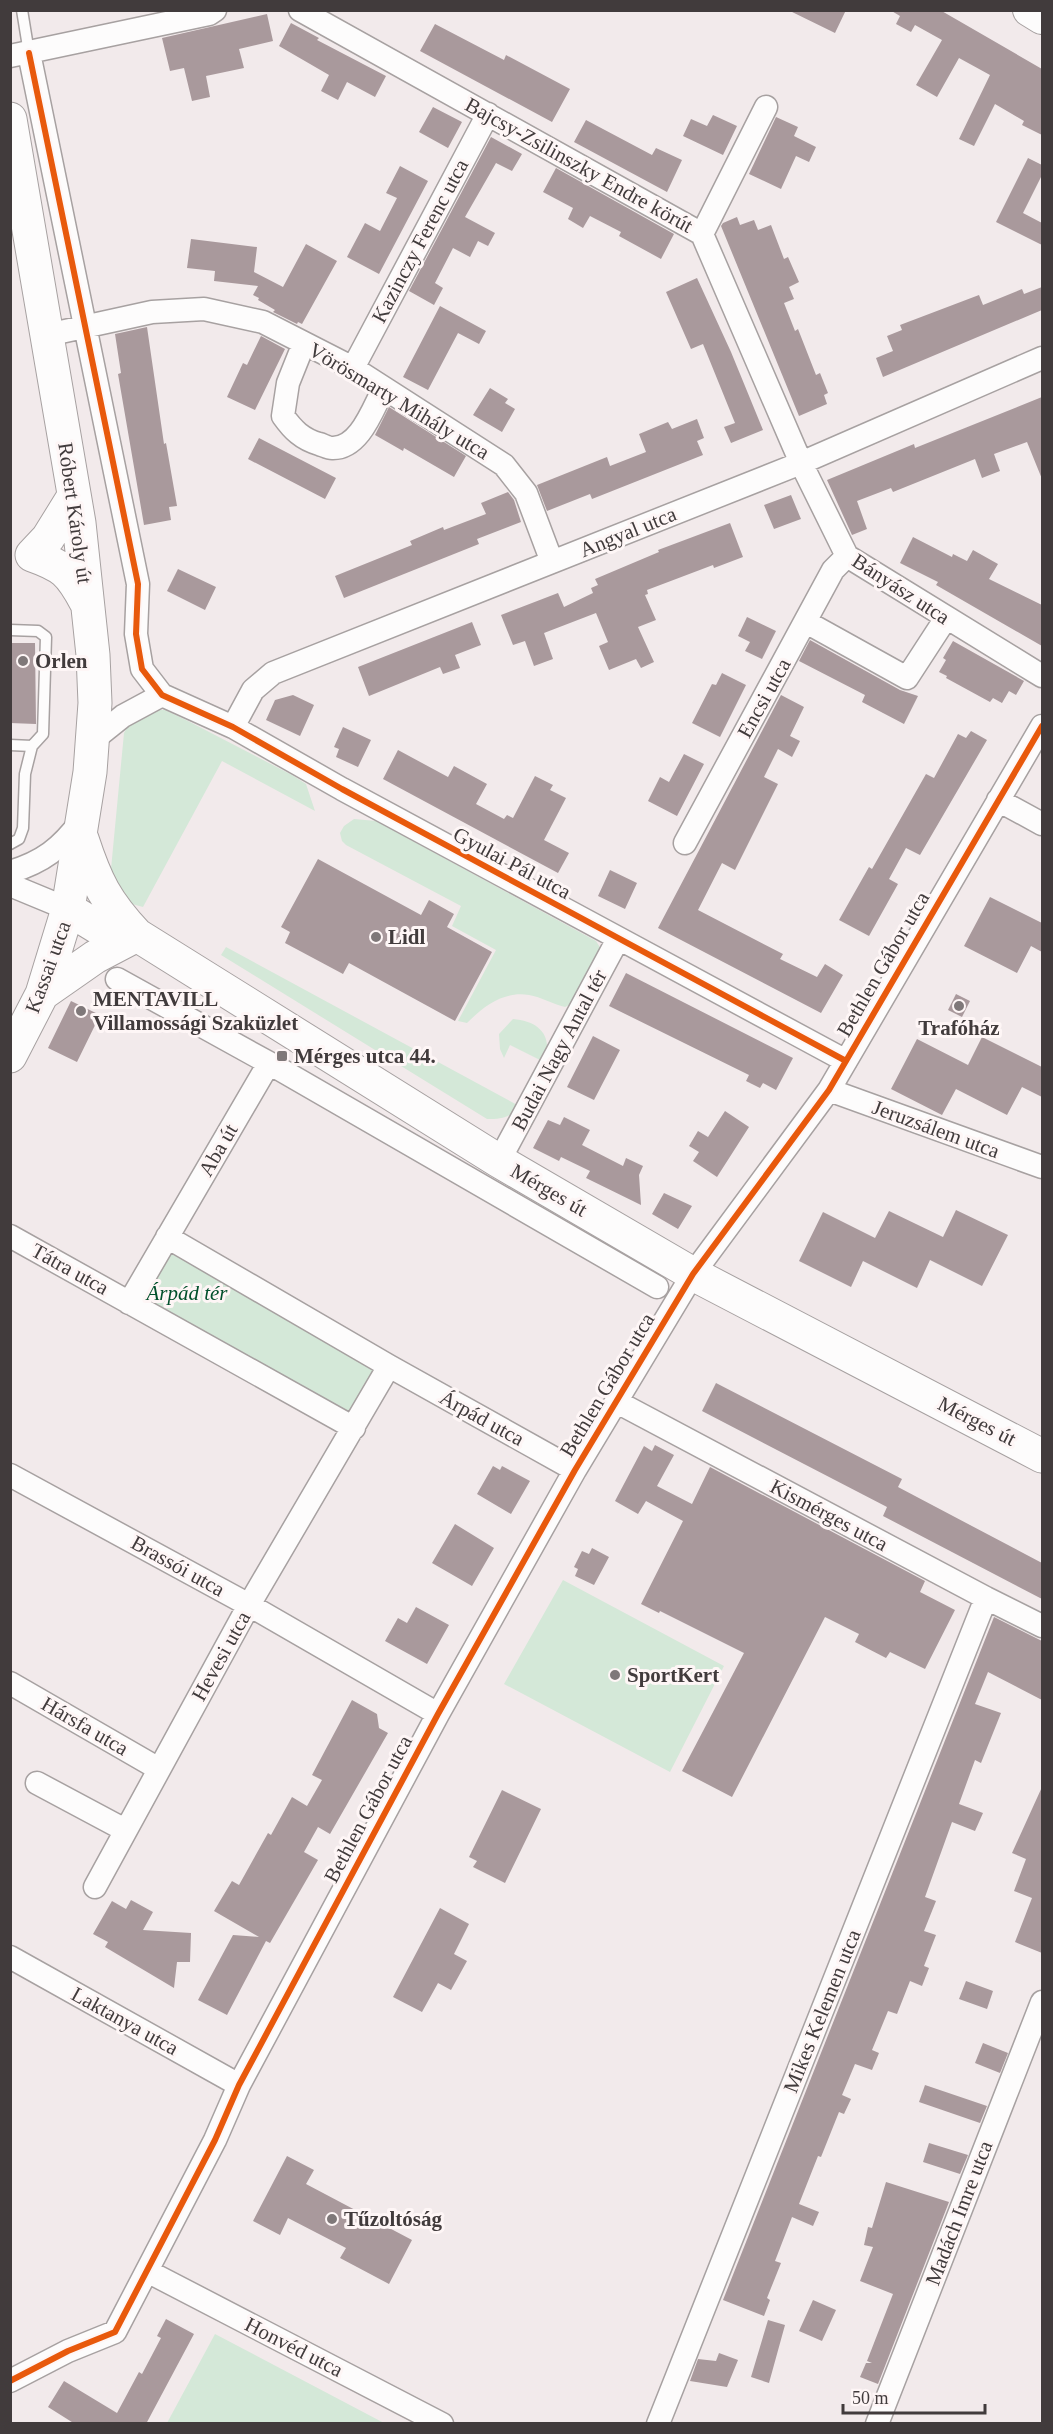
<svg xmlns="http://www.w3.org/2000/svg" width="1053" height="2434" font-family="Georgia,serif">
	<rect width="100%" height="100%" fill="#f2eaeb"/>
	<path fill="#d4e8d8" d="M 147,710 L 165,710 L 186,720 L 292,775 L 306,784 L 315,811 L 222,761 L 143,907 L 128,903 L 113,883 L 111,869 L 124,733 L 132,719 Z
		M 354,819 L 376,821 L 596,941 L 601,949 L 577,1001 L 565,1007 C 553,1004 541,997 529,995 C 503,991 484,1006 467,1023 L 458,1021 L 496,950 L 452,926 L 461,906 L 346,845 L 342,841 L 340,833 L 344,826 Z
		M 226,947 L 519,1106 C 510,1118 502,1119 487,1119 L 221,955 Z
		M 513,1019 C 539,1021 554,1036 544,1062 L 510,1045 L 504,1058 L 500,1049 L 499,1034 Z
		M 169,1245 L 384,1368 L 353,1423 L 134,1302 Z
		M 563,1580 L 724,1666 L 670,1772 L 504,1684 Z
		M 215,2334 L 384,2423 L 167,2423 Z"/>
	<path fill="#a9999c" d="M 788,10 L 846,10 L 835,33 Z
		M 890,10 L 940,10 L 1042,69 L 1042,135 L 1022,125 L 1024,121 L 995,104 L 974,146 L 959,139 L 990,75 L 959,58 L 937,97 L 916,85 L 942,40 L 915,25 L 911,32 L 896,24 L 900,16 Z
		M 267,14 L 273,41 L 239,49 L 244,68 L 206,76 L 210,97 L 192,101 L 184,68 L 170,71 L 162,38 Z
		M 291,23 L 319,38 L 317,40 L 386,76 L 375,97 L 347,82 L 338,100 L 321,91 L 329,75 L 279,46 Z
		M 435,24 L 504,60 L 506,55 L 570,89 L 552,122 L 420,51 Z
		M 433,107 L 462,122 L 448,148 L 419,132 Z
		M 713,115 L 737,126 L 723,155 L 683,136 L 691,119 L 707,126 Z
		M 776,117 L 798,127 L 794,136 L 816,147 L 809,162 L 796,156 L 781,189 L 749,174 Z
		M 586,120 L 652,155 L 656,148 L 682,160 L 667,192 L 574,142 Z
		M 491,137 L 522,154 L 512,171 L 496,163 L 465,217 L 495,233 L 488,246 L 478,241 L 470,257 L 453,248 L 435,283 L 443,288 L 434,305 L 409,291 Z
		M 1028,158 L 1042,165 L 1042,175 L 1023,213 L 1042,223 L 1042,245 L 996,222 Z
		M 400,166 L 428,181 L 379,274 L 347,257 L 365,223 L 380,231 L 397,198 L 386,193 Z
		M 556,168 L 674,234 L 661,259 L 619,236 L 621,232 L 590,216 L 583,228 L 568,219 L 573,208 L 543,192 Z
		M 737,217 L 740,225 L 754,220 L 758,230 L 771,225 L 784,259 L 788,257 L 799,282 L 789,287 L 794,299 L 784,303 L 795,331 L 798,329 L 816,375 L 820,373 L 828,393 L 824,395 L 827,404 L 799,416 L 721,226 L 723,223 Z
		M 191,239 L 257,247 L 254,272 L 283,287 L 306,244 L 337,261 L 302,324 L 298,322 L 297,324 L 273,312 L 275,310 L 258,300 L 259,298 L 253,295 L 258,286 L 214,281 L 215,271 L 187,268 Z
		M 697,278 L 731,352 L 763,430 L 731,443 L 724,427 L 735,423 L 703,344 L 691,349 L 666,292 Z
		M 1042,287 L 1042,310 L 883,377 L 876,358 L 893,351 L 887,336 L 902,330 L 900,325 L 979,295 L 983,305 L 1022,289 L 1024,294 Z
		M 440,306 L 486,331 L 479,344 L 458,333 L 428,390 L 403,377 Z
		M 147,327 L 164,444 L 166,443 L 177,506 L 169,507 L 171,520 L 144,525 L 118,374 L 121,373 L 115,334 Z
		M 261,336 L 285,349 L 255,410 L 227,397 L 243,363 L 247,365 Z
		M 490,388 L 508,399 L 505,403 L 515,409 L 502,432 L 473,415 Z
		M 1042,397 L 1042,479 L 1027,442 L 994,454 L 1000,471 L 982,478 L 975,459 L 893,492 L 891,488 L 857,501 L 867,529 L 852,535 L 827,480 L 914,444 L 915,448 Z
		M 389,407 L 466,456 L 454,477 L 404,448 L 403,451 L 375,435 Z
		M 697,419 L 704,438 L 697,441 L 703,455 L 592,499 L 590,494 L 547,511 L 537,485 L 607,457 L 610,466 L 646,452 L 639,434 L 668,422 L 672,429 Z
		M 259,438 L 336,478 L 325,499 L 248,459 Z
		M 508,492 L 514,500 L 521,522 L 477,539 L 479,544 L 344,598 L 335,576 L 412,545 L 410,541 L 443,527 L 444,530 L 486,514 L 481,503 Z
		M 791,495 L 801,519 L 774,529 L 764,505 Z
		M 730,523 L 743,557 L 714,568 L 713,565 L 647,590 L 648,594 L 645,595 L 656,620 L 638,627 L 654,662 L 641,668 L 636,659 L 609,670 L 599,646 L 608,642 L 596,613 L 544,633 L 553,659 L 534,666 L 525,641 L 513,645 L 501,615 L 558,593 L 564,607 L 593,593 L 591,588 L 598,585 L 595,579 L 659,552 L 658,550 Z
		M 913,537 L 952,557 L 953,554 L 967,561 L 973,550 L 998,564 L 989,579 L 1042,605 L 1042,646 L 936,585 L 938,582 L 900,563 Z
		M 178,569 L 216,587 L 205,610 L 167,591 Z
		M 747,617 L 776,631 L 762,659 L 745,651 L 750,642 L 738,636 Z
		M 472,622 L 481,645 L 455,655 L 460,668 L 443,674 L 440,667 L 369,696 L 358,667 Z
		M 810,640 L 900,690 L 918,696 L 904,724 L 862,702 L 865,695 L 799,661 Z
		M 953,641 L 1024,681 L 1016,695 L 1009,691 L 1002,703 L 993,698 L 990,702 L 946,678 L 947,676 L 939,672 L 946,660 L 943,658 Z
		M 10,643 L 35,643 L 36,724 L 10,723 Z
		M 722,673 L 746,685 L 720,737 L 692,723 L 712,684 L 716,685 Z
		M 293,695 L 314,705 L 300,736 L 266,720 L 275,700 Z
		M 781,695 L 804,707 L 790,736 L 800,741 L 792,757 L 778,749 L 764,777 L 778,784 L 735,870 L 722,863 L 698,910 L 783,954 L 780,959 L 817,977 L 825,964 L 843,975 L 821,1013 L 658,928 Z
		M 343,727 L 371,740 L 358,767 L 336,757 L 339,749 L 334,747 Z
		M 971,731 L 987,740 L 920,855 L 906,848 L 889,879 L 898,884 L 869,936 L 839,920 L 869,867 L 872,869 L 926,774 L 934,778 L 958,734 L 966,738 Z
		M 398,750 L 448,777 L 454,766 L 487,784 L 476,804 L 504,819 L 507,815 L 513,818 L 535,776 L 553,785 L 550,790 L 566,798 L 544,840 L 569,853 L 558,873 L 383,779 Z
		M 684,754 L 704,764 L 677,816 L 648,801 L 660,777 L 669,782 Z
		M 318,859 L 421,915 L 429,900 L 454,914 L 447,927 L 492,952 L 455,1021 L 349,963 L 343,974 L 285,943 L 290,932 L 281,927 Z
		M 610,870 L 637,883 L 625,909 L 598,896 Z
		M 990,897 L 1042,923 L 1042,952 L 1031,946 L 1017,973 L 964,946 Z
		M 626,973 L 793,1058 L 776,1090 L 763,1083 L 760,1088 L 746,1081 L 749,1075 L 609,1006 Z
		M 956,994 L 970,1001 L 962,1017 L 948,1010 Z
		M 71,1001 L 100,1015 L 77,1062 L 48,1048 Z
		M 593,1036 L 620,1050 L 594,1100 L 567,1087 Z
		M 982,1037 L 1042,1067 L 1042,1097 L 1022,1087 L 1007,1115 L 956,1089 L 942,1115 L 891,1089 L 917,1039 L 968,1065 Z
		M 725,1111 L 749,1127 L 717,1177 L 693,1161 L 699,1152 L 689,1146 L 698,1131 L 708,1137 Z
		M 564,1117 L 590,1130 L 582,1145 L 623,1166 L 626,1158 L 643,1166 L 639,1175 L 641,1205 L 586,1178 L 590,1171 L 561,1157 L 559,1161 L 533,1148 L 548,1120 L 560,1125 Z
		M 664,1193 L 692,1206 L 678,1229 L 652,1214 Z
		M 956,1210 L 1008,1235 L 982,1286 L 930,1260 L 917,1288 L 863,1261 L 851,1287 L 799,1261 L 823,1212 L 875,1238 L 889,1211 L 943,1237 Z
		M 716,1383 L 902,1479 L 898,1487 L 1042,1563 L 1042,1599 L 883,1516 L 887,1507 L 702,1411 Z
		M 655,1445 L 674,1455 L 657,1486 L 692,1504 L 710,1467 L 925,1581 L 920,1592 L 955,1610 L 925,1669 L 890,1652 L 886,1658 L 855,1642 L 859,1634 L 825,1617 L 732,1797 L 682,1771 L 744,1653 L 660,1611 L 659,1613 L 641,1604 L 683,1521 L 646,1501 L 638,1514 L 615,1501 L 644,1446 L 652,1451 Z
		M 493,1466 L 500,1470 L 502,1466 L 530,1481 L 511,1514 L 477,1494 Z
		M 455,1524 L 494,1548 L 472,1586 L 432,1563 Z
		M 592,1548 L 609,1557 L 594,1585 L 575,1576 L 578,1569 L 574,1567 L 582,1551 L 589,1554 Z
		M 416,1607 L 449,1625 L 427,1664 L 385,1641 L 398,1618 L 407,1623 Z
		M 994,1617 L 1042,1641 L 1042,1700 L 988,1672 L 975,1704 L 1001,1713 L 981,1763 L 975,1760 L 959,1804 L 983,1813 L 975,1831 L 952,1822 L 925,1897 L 936,1901 L 924,1931 L 936,1935 L 924,1966 L 929,1968 L 922,1986 L 910,1981 L 897,2014 L 888,2011 L 872,2050 L 879,2053 L 872,2070 L 855,2064 L 842,2095 L 851,2099 L 844,2114 L 839,2112 L 821,2157 L 818,2156 L 799,2204 L 819,2212 L 813,2226 L 792,2217 L 775,2261 L 781,2263 L 767,2298 L 770,2300 L 764,2316 L 723,2300 Z
		M 352,1700 L 377,1714 L 379,1728 L 388,1733 L 330,1834 L 318,1827 L 304,1852 L 318,1860 L 270,1943 L 266,1941 L 227,2015 L 198,2000 L 233,1935 L 259,1937 L 214,1911 L 232,1881 L 239,1885 L 268,1833 L 271,1835 L 292,1797 L 307,1806 L 322,1780 L 312,1775 Z
		M 1042,1787 L 1042,1953 L 1015,1942 L 1032,1898 L 1014,1891 L 1026,1859 L 1012,1853 Z
		M 502,1790 L 541,1809 L 505,1883 L 473,1867 L 477,1861 L 469,1857 Z
		M 131,1900 L 153,1912 L 143,1930 L 191,1933 L 190,1962 L 177,1962 L 174,1988 L 105,1947 L 108,1942 L 93,1934 L 112,1901 L 126,1909 Z
		M 440,1908 L 469,1924 L 454,1954 L 467,1961 L 451,1990 L 438,1983 L 422,2012 L 393,1997 Z
		M 966,1981 L 993,1991 L 987,2009 L 959,1999 Z
		M 983,2043 L 1008,2053 L 1000,2073 L 975,2063 Z
		M 925,2085 L 987,2106 L 980,2123 L 919,2102 Z
		M 929,2143 L 968,2155 L 960,2174 L 923,2162 Z
		M 287,2156 L 314,2170 L 306,2184 L 412,2240 L 389,2284 L 340,2258 L 346,2248 L 288,2218 L 280,2235 L 253,2221 Z
		M 886,2182 L 949,2202 L 878,2384 L 860,2377 L 866,2363 L 872,2363 L 867,2361 L 893,2294 L 860,2281 L 873,2247 L 864,2245 L 868,2227 L 872,2228 Z
		M 813,2300 L 836,2310 L 822,2341 L 799,2331 Z
		M 166,2319 L 194,2334 L 146,2424 L 75,2424 L 48,2407 L 64,2381 L 117,2413 L 139,2372 L 142,2374 L 161,2338 L 157,2336 Z
		M 768,2320 L 785,2325 L 769,2383 L 751,2377 Z
		M 719,2353 L 738,2360 L 727,2387 L 690,2381 L 698,2359 L 716,2361 Z"/>
	<g fill="none" stroke-linecap="round" stroke-linejoin="round">
		<defs>
			<path id="lane" d="M 22,10 L 29,53
				M 10,630 L 38,631 L 46,637 L 43,734 L 32,746 L 10,745
				M 10,844 L 19,839 L 23,828 L 25,774 L 32,746"/>
			<path id="street" d="M 300,10 L 702,234 L 801,463 L 847,556 L 1042,676
				M 29,53 L 138,584 L 136,634 L 142,669 L 162,695 L 233,727 L 342,789 L 846,1061
				M 10,56 L 209,14 L 215,10
				M 702,234 L 766,107
				M 47,335 L 152,312 L 204,309 L 263,322 L 353,368 L 504,465 L 526,493 L 552,562
				M 304,343 L 288,383 L 283,416 C 293,430 302,439 319,444 C 323,445 328,448 332,448 C 360,449 373,408 384,388
				M 353,368 L 488,114
				M 806,622 L 907,678 L 946,618
				M 233,727 L 253,690 L 273,673 L 801,463 L 1042,358
				M 93,740 L 123,716 L 162,695
				M 998,800 L 1042,824
				M 685,843 L 833,570 L 847,556
				M 10,872 C 43,862 61,848 81,821
				M 10,885 L 68,909
				M 117,979 L 269,1063 L 657,1287
				M 829,1090 L 1042,1167
				M 499,1161 L 618,939
				M 10,1236 L 354,1428
				M 167,1237 L 389,1366 L 575,1470
				M 129,1303 L 269,1063
				M 617,1402 L 986,1598 L 1042,1626
				M 10,1475 L 249,1605 L 438,1714
				M 10,1683 L 159,1769
				M 37,1783 L 125,1830
				M 95,1887 L 249,1605 L 389,1366
				M 10,1957 L 239,2085
				M 147,2271 L 442,2424
				M 10,2381 L 68,2351 L 115,2332 L 215,2140 L 239,2085 L 438,1714 L 575,1470 L 693,1274 L 829,1090 L 1042,726
				M 658,2424 L 986,1598
				M 877,2424 L 1042,2002"/>
			<path id="secondary" d="M 1029,10 L 1042,18"/>
			<path id="primary" d="M 10,119 L 79,523 L 93,655 L 95,703 L 90,772 L 68,909 L 42,994 L 10,1056
				M 74,496 L 48,538 L 32,555 C 63,566 70,572 86,602
				M 82,839 C 96,882 106,902 137,935
				M 68,909 L 104,931 L 137,935 L 499,1161 L 693,1274 L 1042,1456
				M 42,994 L 95,957 L 137,935"/>
		</defs>
		<use href="#lane" stroke="#a7a1a1" stroke-width="13"/>
		<use href="#street" stroke="#a7a1a1" stroke-width="25"/>
		<use href="#secondary" stroke="#a7a1a1" stroke-width="34"/>
		<use href="#primary" stroke="#a7a1a1" stroke-width="35"/>
		<use href="#lane" stroke="#fdfcfc" stroke-width="10"/>
		<use href="#street" stroke="#fdfcfc" stroke-width="22"/>
		<use href="#secondary" stroke="#fdfcfc" stroke-width="32"/>
		<use href="#primary" stroke="#fdfcfc" stroke-width="33"/>
		<defs>
			<path id="cycleway" d="M 29,53 L 138,584 L 136,634 L 142,669 L 162,695 L 233,727 L 342,789 L 846,1061
				M 10,2381 L 68,2351 L 115,2332 L 215,2140 L 239,2085 L 438,1714 L 575,1470 L 693,1274 L 829,1090 L 1042,726"/>
		</defs>
		<use href="#cycleway" stroke="#fef6f6" stroke-width="10"/>
		<use href="#cycleway" stroke="#e8590c" stroke-width="6"/>
	</g>
	<g fill="#7f7879" stroke="#fef6f6" stroke-width="2">
		<circle cx="23" cy="661" r="6"/>
		<circle cx="376" cy="937" r="6"/>
		<circle cx="959" cy="1006" r="6"/>
		<circle cx="81" cy="1011" r="6"/>
		<rect x="276" y="1050" width="12" height="12" rx="3"/>
		<circle cx="615" cy="1675" r="6"/>
		<circle cx="332" cy="2219" r="6"/>
	</g>
	<g text-anchor="middle" dominant-baseline="central" stroke-width="6" stroke-linejoin="round" paint-order="stroke">
		<g font-size="21" fill="#413b3c" stroke="#fef6f6">
			<text transform="translate(579 165) rotate(29)">Bajcsy-Zsilinszky Endre körút</text>
			<text transform="translate(420 241) rotate(-62)">Kazinczy Ferenc utca</text>
			<text transform="translate(399 401) rotate(31)">Vörösmarty Mihály utca</text>
			<text transform="translate(75 513) rotate(82)">Róbert Károly út</text>
			<text transform="translate(628 532) rotate(-22)">Angyal utca</text>
			<text transform="translate(901 589) rotate(33)">Bányász utca</text>
			<text transform="translate(764 698) rotate(-61)">Encsi utca</text>
			<text transform="translate(512 863) rotate(28)">Gyulai Pál utca</text>
			<text transform="translate(883 964) rotate(-60)">Bethlen Gábor utca</text>
			<text transform="translate(48 967) rotate(-70)">Kassai utca</text>
			<text transform="translate(559 1050) rotate(-62)">Budai Nagy Antal tér</text>
			<text transform="translate(936 1129) rotate(20)">Jeruzsálem utca</text>
			<text transform="translate(218 1150) rotate(-60)">Aba út</text>
			<text transform="translate(549 1190) rotate(30)">Mérges út</text>
			<text transform="translate(70 1269) rotate(29)">Tátra utca</text>
			<text transform="translate(607 1385) rotate(-59)">Bethlen Gábor utca</text>
			<text transform="translate(482 1418) rotate(29)">Árpád utca</text>
			<text transform="translate(977 1421) rotate(27)">Mérges út</text>
			<text transform="translate(829 1515) rotate(28)">Kismérges utca</text>
			<text transform="translate(178 1566) rotate(29)">Brassói utca</text>
			<text transform="translate(221 1656) rotate(-61)">Hevesi utca</text>
			<text transform="translate(85 1726) rotate(30)">Hársfa utca</text>
			<text transform="translate(368 1809) rotate(-62)">Bethlen Gábor utca</text>
			<text transform="translate(822 2011) rotate(-68)">Mikes Kelemen utca</text>
			<text transform="translate(125 2021) rotate(29)">Laktanya utca</text>
			<text transform="translate(959 2213) rotate(-69)">Madách Imre utca</text>
			<text transform="translate(294 2347) rotate(27)">Honvéd utca</text>
		</g>
		<g font-size="21" font-weight="bold" fill="#413b3c" stroke="#fef6f6" text-anchor="start">
			<text x="35" y="661">Orlen</text>
			<text x="388" y="937">Lidl</text>
			<text x="93" y="999">MENTAVILL<tspan x="93" dy="24">Villamossági Szaküzlet</tspan></text>
			<text x="959" y="1028" text-anchor="middle">Trafóház</text>
			<text x="294" y="1056">Mérges utca 44.</text>
			<text x="627" y="1675">SportKert</text>
			<text x="344" y="2219">Tűzoltóság</text>
		</g>
		<g font-size="21" font-style="italic" fill="#00502b" stroke="#fef6f6">
			<text x="187" y="1293">Árpád tér</text>
		</g>
	</g>
	<rect width="1053" height="2434" fill="none" stroke="#413b3c" stroke-width="24"/>
	<path d="M843 2404v9h142v-9" fill="none" stroke="#413b3c" stroke-width="3"/>
	<text x="852" y="2404" font-size="18" fill="#413b3c" stroke="#fef6f6" stroke-width="4.5" paint-order="stroke">50 m</text>
</svg>
